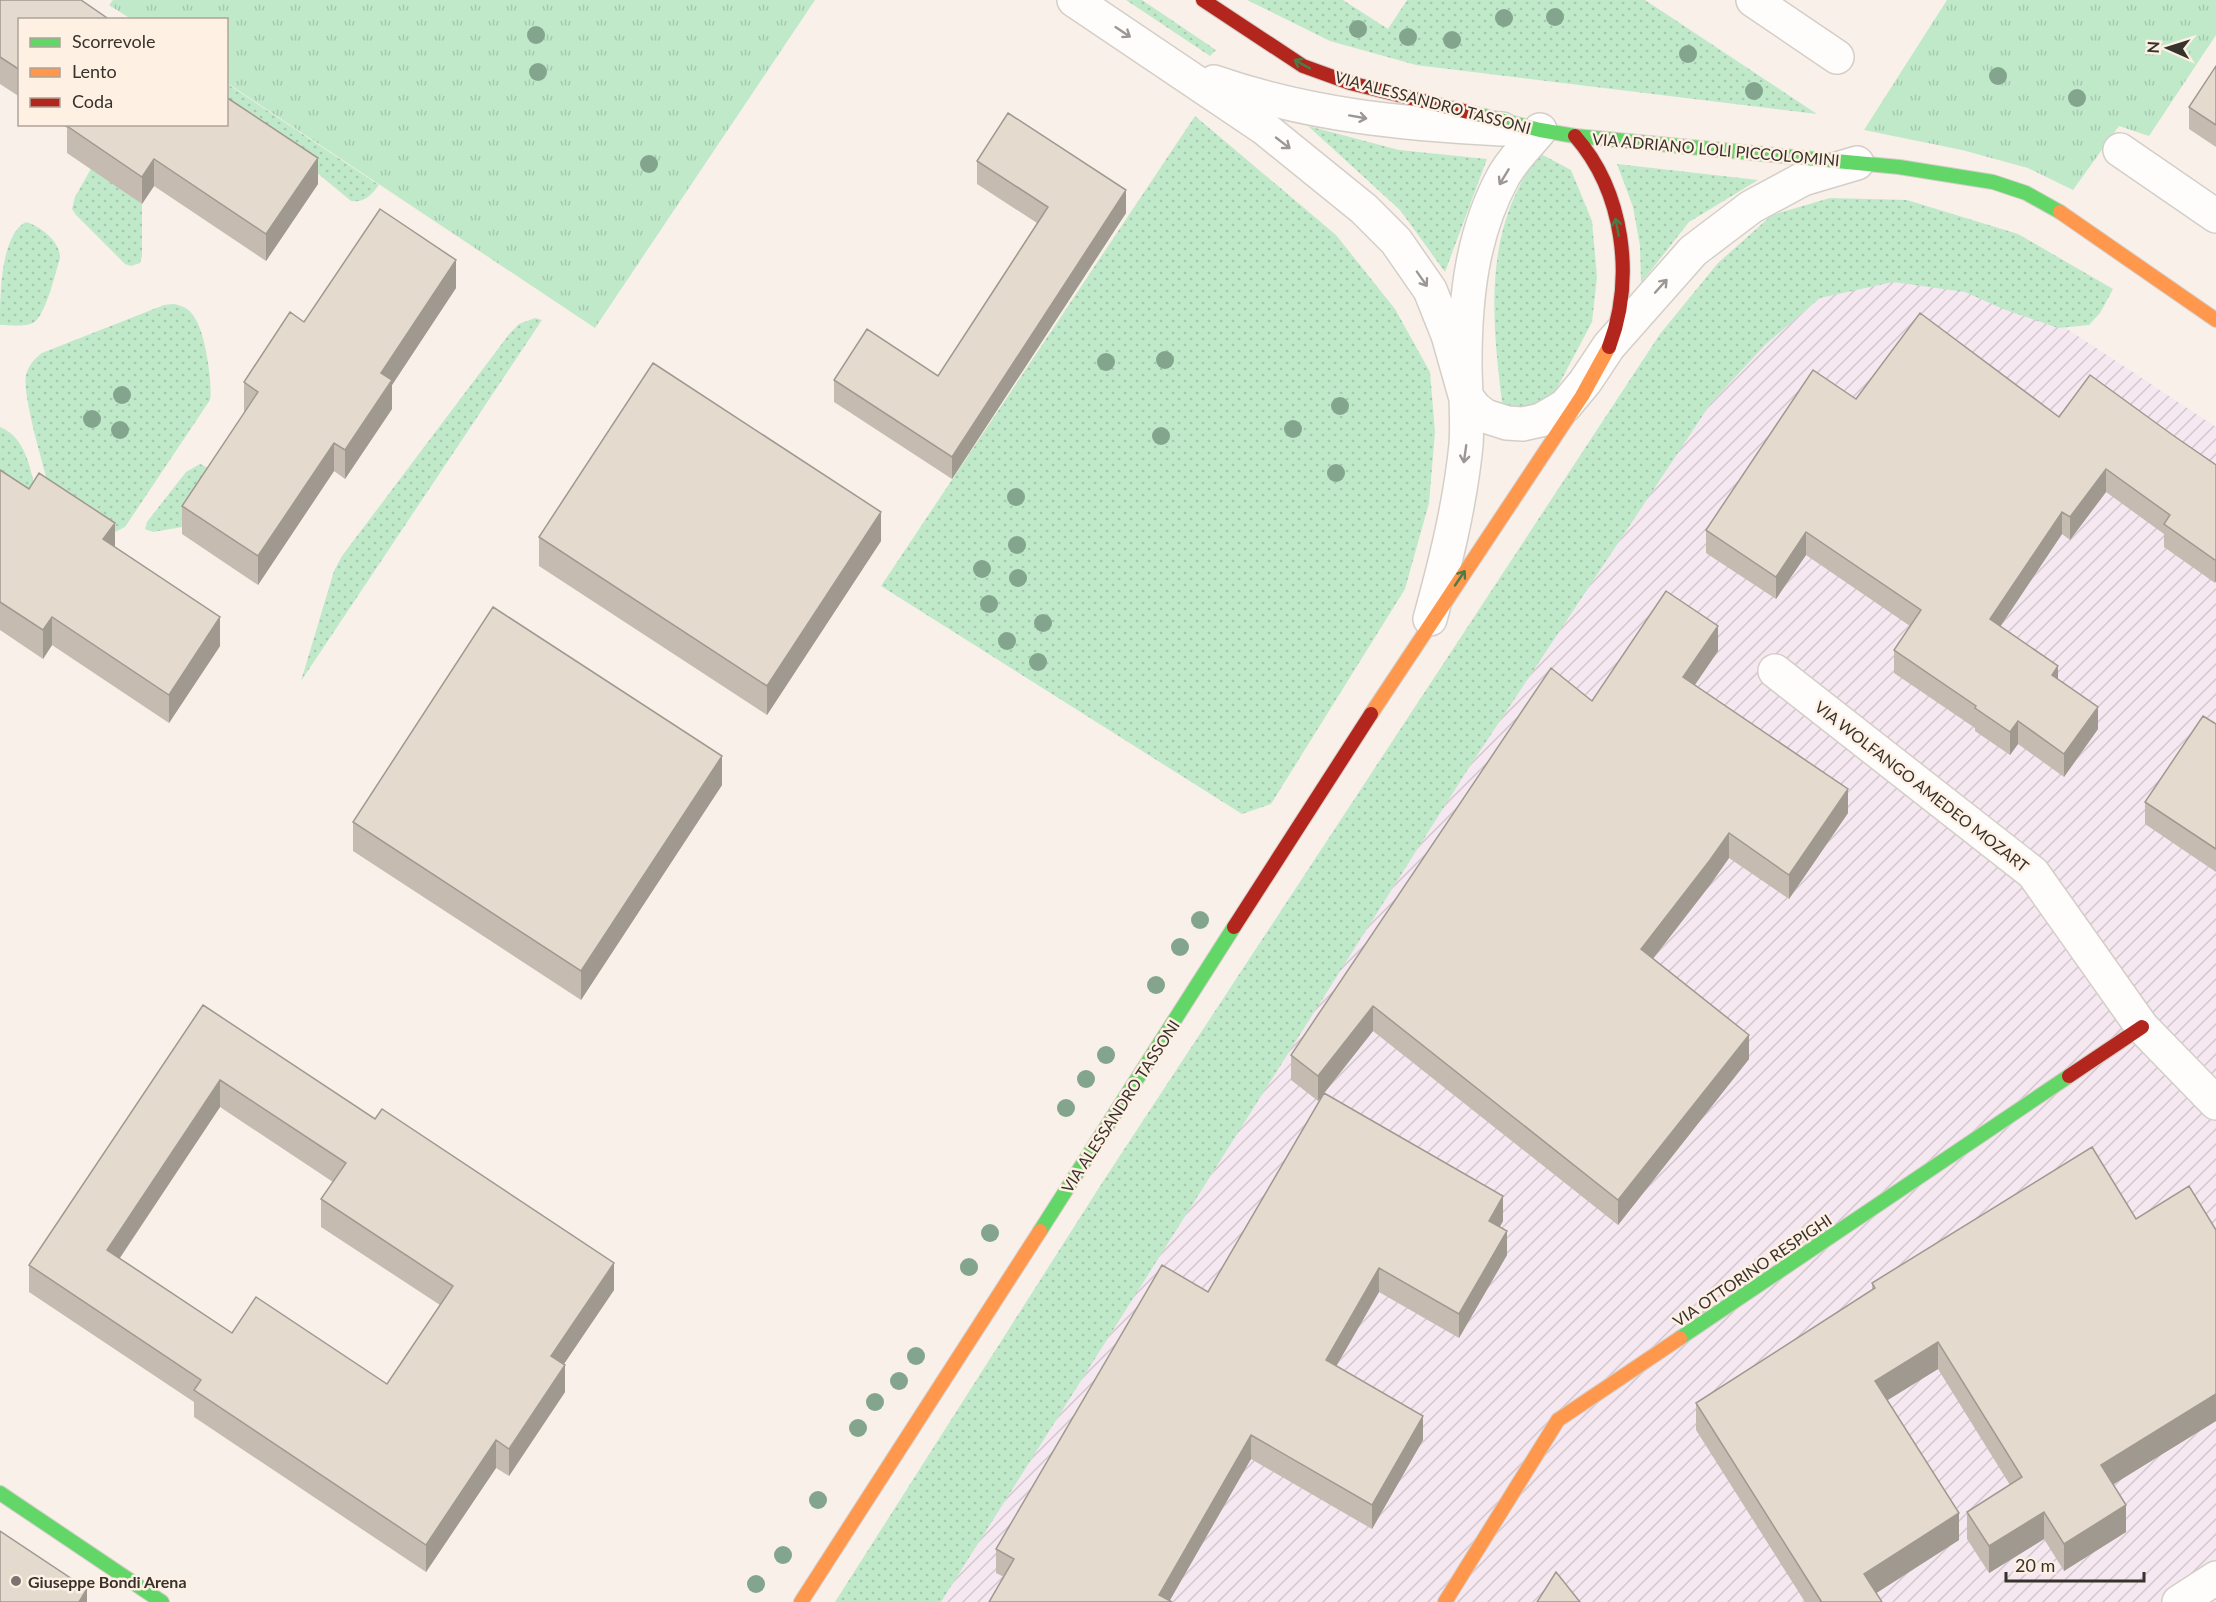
<svg xmlns="http://www.w3.org/2000/svg" width="2216" height="1602" font-family="Lato,sans-serif">
	<defs>
		<pattern id="industrial-furrows" width="10" height="10" patternUnits="userSpaceOnUse" patternTransform="scale(1.5)"><rect width="10" height="10" fill="#f5e8f0"/><path d="M-1 1l2-2M0 10L10 0M9 11l2-2" fill="none" stroke="#d3c7ce"/></pattern>
		<pattern id="grass-dots" width="8" height="8" patternUnits="userSpaceOnUse" patternTransform="scale(1.5)"><rect width="8" height="8" fill="#c0e9ca"/><path d="M2 2h.1M6 6h.1" fill="none" stroke="#a6c8ae" stroke-width="1.8" stroke-linecap="round"/></pattern>
		<pattern id="park-tufts" width="24" height="20" patternUnits="userSpaceOnUse" patternTransform="scale(1.5)"><rect width="24" height="20" fill="#c0e9ca"/><path d="M3 7l-1-3M5 7V3M7 7l1-3M15 17l-1-3M17 17v-4M19 17l1-3" fill="none" stroke="#a6c8ae"/></pattern>
	</defs>
	<rect width="100%" height="100%" fill="#f8f0e9"/>
	<path fill="url(#industrial-furrows)" d="M 1926,236 L 2216,427 L 2216,1602 L 900,1602 L 1765,264 Z"/>
	<path fill="url(#grass-dots)" d="M 1126,0 L 1142,0 L 1216,50 L 1210,56 Z
		M 1247,0 L 1343,0 L 1388,29 L 1407,0 L 1645,0 L 1817,114 L 1416,65 L 1330,41 Z
		M 226,83 L 379,185 C 371,195 365,203 351,201 L 227,98 Z
		M 1195,116 L 1336,235 L 1395,309 L 1430,372 L 1435,432 L 1429,503 L 1405,589 L 1271,804 L 1242,814 L 881,586 Z
		M 1308,126 L 1399,150 L 1487,159 L 1445,272 L 1400,210 Z
		M 101,151 L 120,188 L 142,204 L 142,256 L 140,263 L 131,266 L 125,264 L 76,215 L 72,209 L 75,197 Z
		M 1539,153 L 1571,170 L 1592,221 L 1597,277 L 1592,322 L 1547,407 L 1503,410 C 1494,336 1484,258 1518,189 C 1524,176 1532,165 1539,153 Z
		M 1617,164 L 1758,180 L 1689,222 L 1641,283 L 1640,246 L 1633,207 Z
		M 1830,198 L 1907,200 L 2018,234 L 2113,289 L 2100,313 L 2089,325 L 2058,328 L 2003,309 L 1965,292 L 1893,282 L 1820,298 L 1766,344 L 1711,403 L 1468,769 L 941,1602 L 835,1602 L 1102,1183 L 1660,334 L 1718,263 L 1772,215 Z
		M 26,222 C 40,226 61,242 60,258 C 56,271 45,318 33,323 C 24,327 10,325 0,325 C 0,298 0,235 26,222 Z
		M 174,304 C 184,306 191,310 196,320 C 205,334 213,384 210,400 L 125,527 L 113,533 L 51,495 C 45,470 22,397 26,375 C 29,365 34,359 42,353 L 164,305 Z
		M 535,318 L 542,320 L 301,681 L 334,571 L 342,556 L 510,333 L 519,324 Z
		M 0,427 C 27,438 29,468 37,493 L 0,491 Z
		M 200,464 L 211,469 L 188,526 L 153,532 L 145,529 L 147,522 L 186,472 Z"/>
	<path fill="url(#park-tufts)" d="M 113,0 L 815,0 L 595,328 L 227,83 L 226,20 L 131,19 L 109,5 Z
		M 1947,0 L 2216,0 L 2216,35 L 2149,136 L 2119,126 L 2073,190 L 2028,168 L 1962,150 L 1864,130 Z"/>
	<g fill="none" stroke-linecap="round" stroke-linejoin="round">
		<defs>
			<path id="street" d="M 1074,0 L 1264,128 L 1364,209 L 1396,241 L 1430,290 L 1448,335 L 1465,395 L 1475,408 L 1485,416 L 1507,423 L 1523,424 L 1541,420 L 1565,406 L 1585,382 L 1609,346 L 1693,251 L 1751,207 L 1803,179 L 1857,163
				M 1753,0 L 1837,57
				M 1214,82 C 1309,115 1402,124 1502,129
				M 2120,150 L 2216,216
				M 1430,619 C 1446,561 1460,504 1466,445 C 1468,418 1465,389 1465,362 C 1465,298 1472,234 1503,177 C 1512,160 1528,145 1540,130
				M 1775,671 L 2033,873 L 2142,1027 L 2216,1103
				M 2179,1602 L 2216,1578"/>
			<path id="fast" d="M 1472,113 L 1540,130 L 1575,136 L 1899,167 L 1993,182 L 2026,193 L 2060,212
				M 1040,1231 L 1234,927
				M 1680,1338 L 2069,1076
				M 0,1493 L 162,1602"/>
			<path id="slow" d="M 2060,212 L 2216,320
				M 1371,714 L 1582,396 L 1609,347
				M 801,1602 L 1040,1231
				M 1445,1602 L 1558,1420 L 1680,1338"/>
			<path id="jam" d="M 1203,0 L 1303,66 L 1350,83 L 1472,113
				M 1575,136 C 1624,192 1635,278 1609,347
				M 1234,927 L 1371,714
				M 2069,1076 L 2142,1027"/>
		</defs>
		<use href="#street" stroke="#d4cec8" stroke-width="36"/>
		<use href="#fast" stroke="#d4cec8" stroke-width="16"/>
		<use href="#slow" stroke="#d4cec8" stroke-width="16"/>
		<use href="#jam" stroke="#d4cec8" stroke-width="16"/>
		<use href="#street" stroke="#fefdfc" stroke-width="33"/>
		<use href="#fast" stroke="#63d668" stroke-width="14"/>
		<use href="#slow" stroke="#ff974d" stroke-width="14"/>
		<use href="#jam" stroke="#b3261e" stroke-width="14"/>
	</g>
	<g fill="#83a58d">
		<circle cx="1555" cy="17" r="9"/>
		<circle cx="1504" cy="18" r="9"/>
		<circle cx="1358" cy="29" r="9"/>
		<circle cx="536" cy="35" r="9"/>
		<circle cx="1408" cy="37" r="9"/>
		<circle cx="1452" cy="40" r="9"/>
		<circle cx="1688" cy="54" r="9"/>
		<circle cx="538" cy="72" r="9"/>
		<circle cx="1998" cy="76" r="9"/>
		<circle cx="1754" cy="91" r="9"/>
		<circle cx="2077" cy="98" r="9"/>
		<circle cx="649" cy="164" r="9"/>
		<circle cx="1165" cy="360" r="9"/>
		<circle cx="1106" cy="362" r="9"/>
		<circle cx="122" cy="395" r="9"/>
		<circle cx="1340" cy="406" r="9"/>
		<circle cx="92" cy="419" r="9"/>
		<circle cx="1293" cy="429" r="9"/>
		<circle cx="120" cy="430" r="9"/>
		<circle cx="1161" cy="436" r="9"/>
		<circle cx="1336" cy="473" r="9"/>
		<circle cx="1016" cy="497" r="9"/>
		<circle cx="1017" cy="545" r="9"/>
		<circle cx="982" cy="569" r="9"/>
		<circle cx="1018" cy="578" r="9"/>
		<circle cx="989" cy="604" r="9"/>
		<circle cx="1043" cy="623" r="9"/>
		<circle cx="1007" cy="641" r="9"/>
		<circle cx="1038" cy="662" r="9"/>
		<circle cx="1200" cy="920" r="9"/>
		<circle cx="1180" cy="947" r="9"/>
		<circle cx="1156" cy="985" r="9"/>
		<circle cx="1106" cy="1055" r="9"/>
		<circle cx="1086" cy="1079" r="9"/>
		<circle cx="1066" cy="1108" r="9"/>
		<circle cx="990" cy="1233" r="9"/>
		<circle cx="969" cy="1267" r="9"/>
		<circle cx="916" cy="1356" r="9"/>
		<circle cx="899" cy="1381" r="9"/>
		<circle cx="875" cy="1402" r="9"/>
		<circle cx="858" cy="1428" r="9"/>
		<circle cx="818" cy="1500" r="9"/>
		<circle cx="783" cy="1555" r="9"/>
		<circle cx="756" cy="1584" r="9"/>
	</g>
	<path fill="#c5bbb1" fill-rule="evenodd" d="M 0,0 L 20,20 L 20,97 L 0,84 Z
		M 2216,66 L 2216,147 L 2189,129 L 2189,107 Z
		M 61,124 L 226,124 L 318,184 L 266,261 L 154,186 L 142,204 L 67,153 L 67,128 Z
		M 977,161 L 1126,213 L 952,479 L 834,402 L 834,380 L 938,376 L 1037,223 L 977,184 Z
		M 456,288 L 392,385 L 392,409 L 345,479 L 334,471 L 258,585 L 182,534 L 182,506 L 245,412 L 244,411 L 244,382 L 304,322 Z
		M 1856,399 L 2059,417 L 2174,436 L 2216,465 L 2215,583 L 2164,547 L 2164,534 L 2106,492 L 2070,540 L 2062,534 L 2000,626 L 2058,679 L 2098,729 L 2064,777 L 2018,744 L 2010,755 L 1975,731 L 1975,728 L 1894,673 L 1894,650 L 1910,626 L 1806,555 L 1776,599 L 1706,553 L 1706,530 Z
		M 0,470 L 115,547 L 220,646 L 169,723 L 52,645 L 43,659 L 0,630 Z
		M 539,537 L 881,541 L 767,715 L 539,566 Z
		M 1718,651 L 1695,685 L 1848,813 L 1789,899 L 1729,858 L 1710,885 L 1653,959 L 1749,1059 L 1618,1225 L 1373,1031 L 1324,1093 L 1503,1221 L 1500,1227 L 1507,1255 L 1459,1338 L 1379,1292 L 1336,1366 L 1423,1440 L 1372,1529 L 1251,1459 L 1004,1577 L 996,1573 L 996,1549 L 1208,1292 L 1321,1098 L 1318,1101 L 1291,1080 L 1291,1055 L 1592,701 Z
		M 2216,724 L 2216,872 L 2145,824 L 2145,802 Z
		M 722,785 L 581,1000 L 353,851 L 353,822 Z
		M 203,1005 L 614,1290 L 564,1364 L 565,1392 L 509,1476 L 496,1468 L 426,1572 L 194,1417 L 194,1402 L 29,1292 L 29,1265 ZM 220,1107 L 333,1182 L 321,1199 L 321,1227 L 440,1305 L 387,1384 L 232,1333 L 120,1258 Z
		M 1872,1283 L 2216,1421 L 2113,1484 L 2126,1532 L 2064,1571 L 2044,1539 L 1989,1573 L 1967,1539 L 1967,1512 L 2010,1485 L 1938,1369 L 1887,1400 L 1959,1540 L 1876,1593 L 1882,1602 L 1805,1602 L 1696,1430 L 1696,1403 L 1872,1290 Z"/>
	<path fill="#a09990" d="M 318,158 L 318,184 L 266,261 L 266,234 Z
		M 154,159 L 154,186 L 142,204 L 142,177 Z
		M 1126,190 L 1126,213 L 952,479 L 952,457 Z
		M 456,260 L 456,288 L 392,385 L 392,409 L 345,479 L 345,450 L 381,373 Z
		M 334,443 L 334,471 L 258,585 L 258,556 Z
		M 2106,469 L 2106,492 L 2070,540 L 2070,517 Z
		M 881,512 L 881,541 L 767,715 L 767,686 Z
		M 2062,512 L 2062,534 L 1990,642 L 1990,619 Z
		M 115,523 L 115,551 L 103,539 Z
		M 1806,532 L 1806,555 L 1776,599 L 1776,577 Z
		M 2216,559 L 2216,581 L 2215,583 L 2215,560 Z
		M 52,617 L 52,645 L 43,659 L 43,630 Z
		M 220,617 L 220,646 L 169,723 L 169,695 Z
		M 1718,626 L 1718,651 L 1683,702 L 1683,677 Z
		M 2058,666 L 2058,689 L 2052,675 Z
		M 2098,707 L 2098,729 L 2064,777 L 2064,754 Z
		M 2018,721 L 2018,744 L 2010,755 L 2010,732 Z
		M 722,756 L 722,785 L 581,1000 L 581,971 Z
		M 1848,789 L 1848,813 L 1789,899 L 1789,875 Z
		M 1729,833 L 1729,858 L 1710,885 L 1641,974 L 1641,949 Z
		M 1373,1006 L 1373,1031 L 1318,1101 L 1318,1076 Z
		M 1749,1035 L 1749,1059 L 1618,1225 L 1618,1200 Z
		M 220,1080 L 220,1107 L 107,1277 L 107,1250 Z
		M 1503,1196 L 1503,1221 L 1489,1245 L 1489,1221 Z
		M 1507,1231 L 1507,1255 L 1459,1338 L 1459,1314 Z
		M 614,1263 L 614,1290 L 551,1383 L 551,1356 Z
		M 1379,1268 L 1379,1292 L 1326,1384 L 1326,1360 Z
		M 1938,1342 L 1938,1369 L 1875,1408 L 1875,1381 Z
		M 565,1365 L 565,1392 L 509,1476 L 509,1449 Z
		M 2216,1394 L 2216,1421 L 2101,1492 L 2101,1465 Z
		M 1423,1416 L 1423,1440 L 1372,1529 L 1372,1505 Z
		M 1251,1435 L 1251,1459 L 1169,1602 L 1159,1595 Z
		M 496,1440 L 496,1468 L 426,1572 L 426,1545 Z
		M 2126,1505 L 2126,1532 L 2064,1571 L 2064,1544 Z
		M 2044,1512 L 2044,1539 L 1989,1573 L 1989,1546 Z
		M 1959,1513 L 1959,1540 L 1864,1601 L 1864,1574 Z
		M 87,1589 L 87,1602 L 79,1602 Z"/>
	<path fill="#e5dace" stroke="#a09990" stroke-width="1.5" fill-rule="evenodd" d="M 0,0 L 81,0 L 110,20 L 20,20 L 20,70 L 0,57 Z
		M 2216,66 L 2216,125 L 2189,107 Z
		M 226,97 L 318,158 L 266,234 L 154,159 L 142,177 L 67,126 L 68,124 L 226,124 Z
		M 1008,113 L 1126,190 L 952,457 L 834,380 L 867,329 L 938,376 L 996,287 L 1048,207 L 977,161 Z
		M 380,209 L 456,260 L 381,373 L 392,380 L 345,450 L 334,443 L 258,556 L 182,506 L 258,392 L 244,382 L 290,312 L 304,322 Z
		M 1920,313 L 2059,417 L 2090,375 L 2174,436 L 2216,465 L 2216,559 L 2215,560 L 2164,524 L 2170,515 L 2106,469 L 2070,517 L 2062,512 L 1990,619 L 2058,666 L 2052,675 L 2098,707 L 2064,754 L 2018,721 L 2010,732 L 1975,708 L 1976,706 L 1894,650 L 1921,610 L 1806,532 L 1776,577 L 1706,530 L 1813,370 L 1856,399 Z
		M 653,363 L 881,512 L 767,686 L 539,537 Z
		M 0,470 L 29,489 L 39,473 L 115,523 L 103,539 L 220,617 L 169,695 L 52,617 L 43,630 L 0,602 Z
		M 1666,591 L 1718,626 L 1683,677 L 1848,789 L 1789,875 L 1729,833 L 1710,860 L 1641,949 L 1749,1035 L 1618,1200 L 1373,1006 L 1318,1076 L 1291,1055 L 1551,668 L 1592,701 Z
		M 493,607 L 722,756 L 581,971 L 353,822 Z
		M 2203,716 L 2216,724 L 2216,849 L 2145,802 Z
		M 203,1005 L 375,1119 L 382,1109 L 614,1263 L 551,1356 L 565,1365 L 509,1449 L 496,1440 L 426,1545 L 194,1390 L 201,1380 L 29,1265 ZM 220,1080 L 346,1163 L 321,1199 L 453,1286 L 387,1384 L 256,1297 L 232,1333 L 107,1250 Z
		M 1324,1093 L 1503,1196 L 1489,1221 L 1507,1231 L 1459,1314 L 1379,1268 L 1326,1360 L 1423,1416 L 1372,1505 L 1251,1435 L 1159,1595 L 1172,1602 L 989,1602 L 1014,1559 L 996,1549 L 1162,1265 L 1208,1292 Z
		M 2092,1147 L 2136,1219 L 2189,1186 L 2216,1230 L 2216,1394 L 2101,1465 L 2126,1505 L 2064,1544 L 2044,1512 L 1989,1546 L 1967,1512 L 2022,1477 L 1938,1342 L 1875,1381 L 1959,1513 L 1864,1574 L 1882,1602 L 1820,1602 L 1821,1601 L 1696,1403 L 1875,1288 L 1872,1283 Z
		M 0,1531 L 87,1589 L 79,1602 L 0,1602 Z
		M 1556,1572 L 1580,1602 L 1537,1602 Z"/>
	<defs><path id="oneway-shaft" d="M-6 0H5M1.5-3L5.5 0L1.5 3" fill="none" stroke-width="1.6" stroke-linecap="round" stroke-linejoin="round" transform="scale(1.5)"/></defs>
	<g stroke="#9b9894">
		<use href="#oneway-shaft" transform="translate(1123 32) rotate(34)"/>
		<use href="#oneway-shaft" transform="translate(1358 117) rotate(10)"/>
		<use href="#oneway-shaft" transform="translate(1283 143) rotate(38)"/>
		<use href="#oneway-shaft" transform="translate(1504 177) rotate(121)"/>
		<use href="#oneway-shaft" transform="translate(1422 279) rotate(55)"/>
		<use href="#oneway-shaft" transform="translate(1661 286) rotate(-48)"/>
		<use href="#oneway-shaft" transform="translate(1465 454) rotate(98)"/>
	</g>
	<g stroke="#4b7c47">
		<use href="#oneway-shaft" transform="translate(1302 64) rotate(-151)"/>
		<use href="#oneway-shaft" transform="translate(1617 227) rotate(-101)"/>
		<use href="#oneway-shaft" transform="translate(1460 578) rotate(-56)"/>
	</g>
	<circle fill="#7b746e" stroke="#fef0e3" stroke-width="2" cx="16" cy="1581" r="6"/>
	<g text-anchor="middle" dominant-baseline="central" stroke-width="5" stroke-linejoin="round" paint-order="stroke">
		<g font-size="16" fill="#38322c" stroke="#fef0e3">
			<text transform="translate(1433 102) rotate(15)">VIA ALESSANDRO TASSONI</text>
			<text transform="translate(1716 149) rotate(5)">VIA ADRIANO LOLI PICCOLOMINI</text>
			<text transform="translate(1922 786) rotate(38)">VIA WOLFANGO AMEDEO MOZART</text>
			<text transform="translate(1120 1106) rotate(-57)">VIA ALESSANDRO TASSONI</text>
			<text transform="translate(1752 1270) rotate(-34)">VIA OTTORINO RESPIGHI</text>
		</g>
		<g font-size="16" font-weight="bold" fill="#38322c" stroke="#fef0e3" text-anchor="start">
			<text x="28" y="1581">Giuseppe Bondi Arena</text>
		</g>
	</g>
	<rect x="18" y="18" width="210" height="108" fill="#fef0e3" stroke="#afa49a" stroke-width="1.5"/>
	<rect x="30" y="38" width="30" height="9" fill="#63d668" stroke="#afa49a" stroke-width="1.5"/>
	<text x="72" y="48" font-size="18" fill="#38322c">Scorrevole</text>
	<rect x="30" y="68" width="30" height="9" fill="#ff974d" stroke="#afa49a" stroke-width="1.5"/>
	<text x="72" y="78" font-size="18" fill="#38322c">Lento</text>
	<rect x="30" y="98" width="30" height="9" fill="#b3261e" stroke="#afa49a" stroke-width="1.5"/>
	<text x="72" y="108" font-size="18" fill="#38322c">Coda</text>
	<g transform="translate(2168 48) rotate(273)" stroke="#fef0e3" stroke-width="4.5" paint-order="stroke">
	<path d="M0-4.5L10 22L0 15L-10 22Z" fill="#38322c"/>
	<text y="-9" font-size="16" font-weight="bold" text-anchor="middle" fill="#38322c">N</text>
	</g>
	<path d="M2006 1572v9h138v-9" fill="none" stroke="#38322c" stroke-width="3"/>
	<text x="2015" y="1572" font-size="18" fill="#38322c" stroke="#fef0e3" stroke-width="4.5" paint-order="stroke">20 m</text>
</svg>
